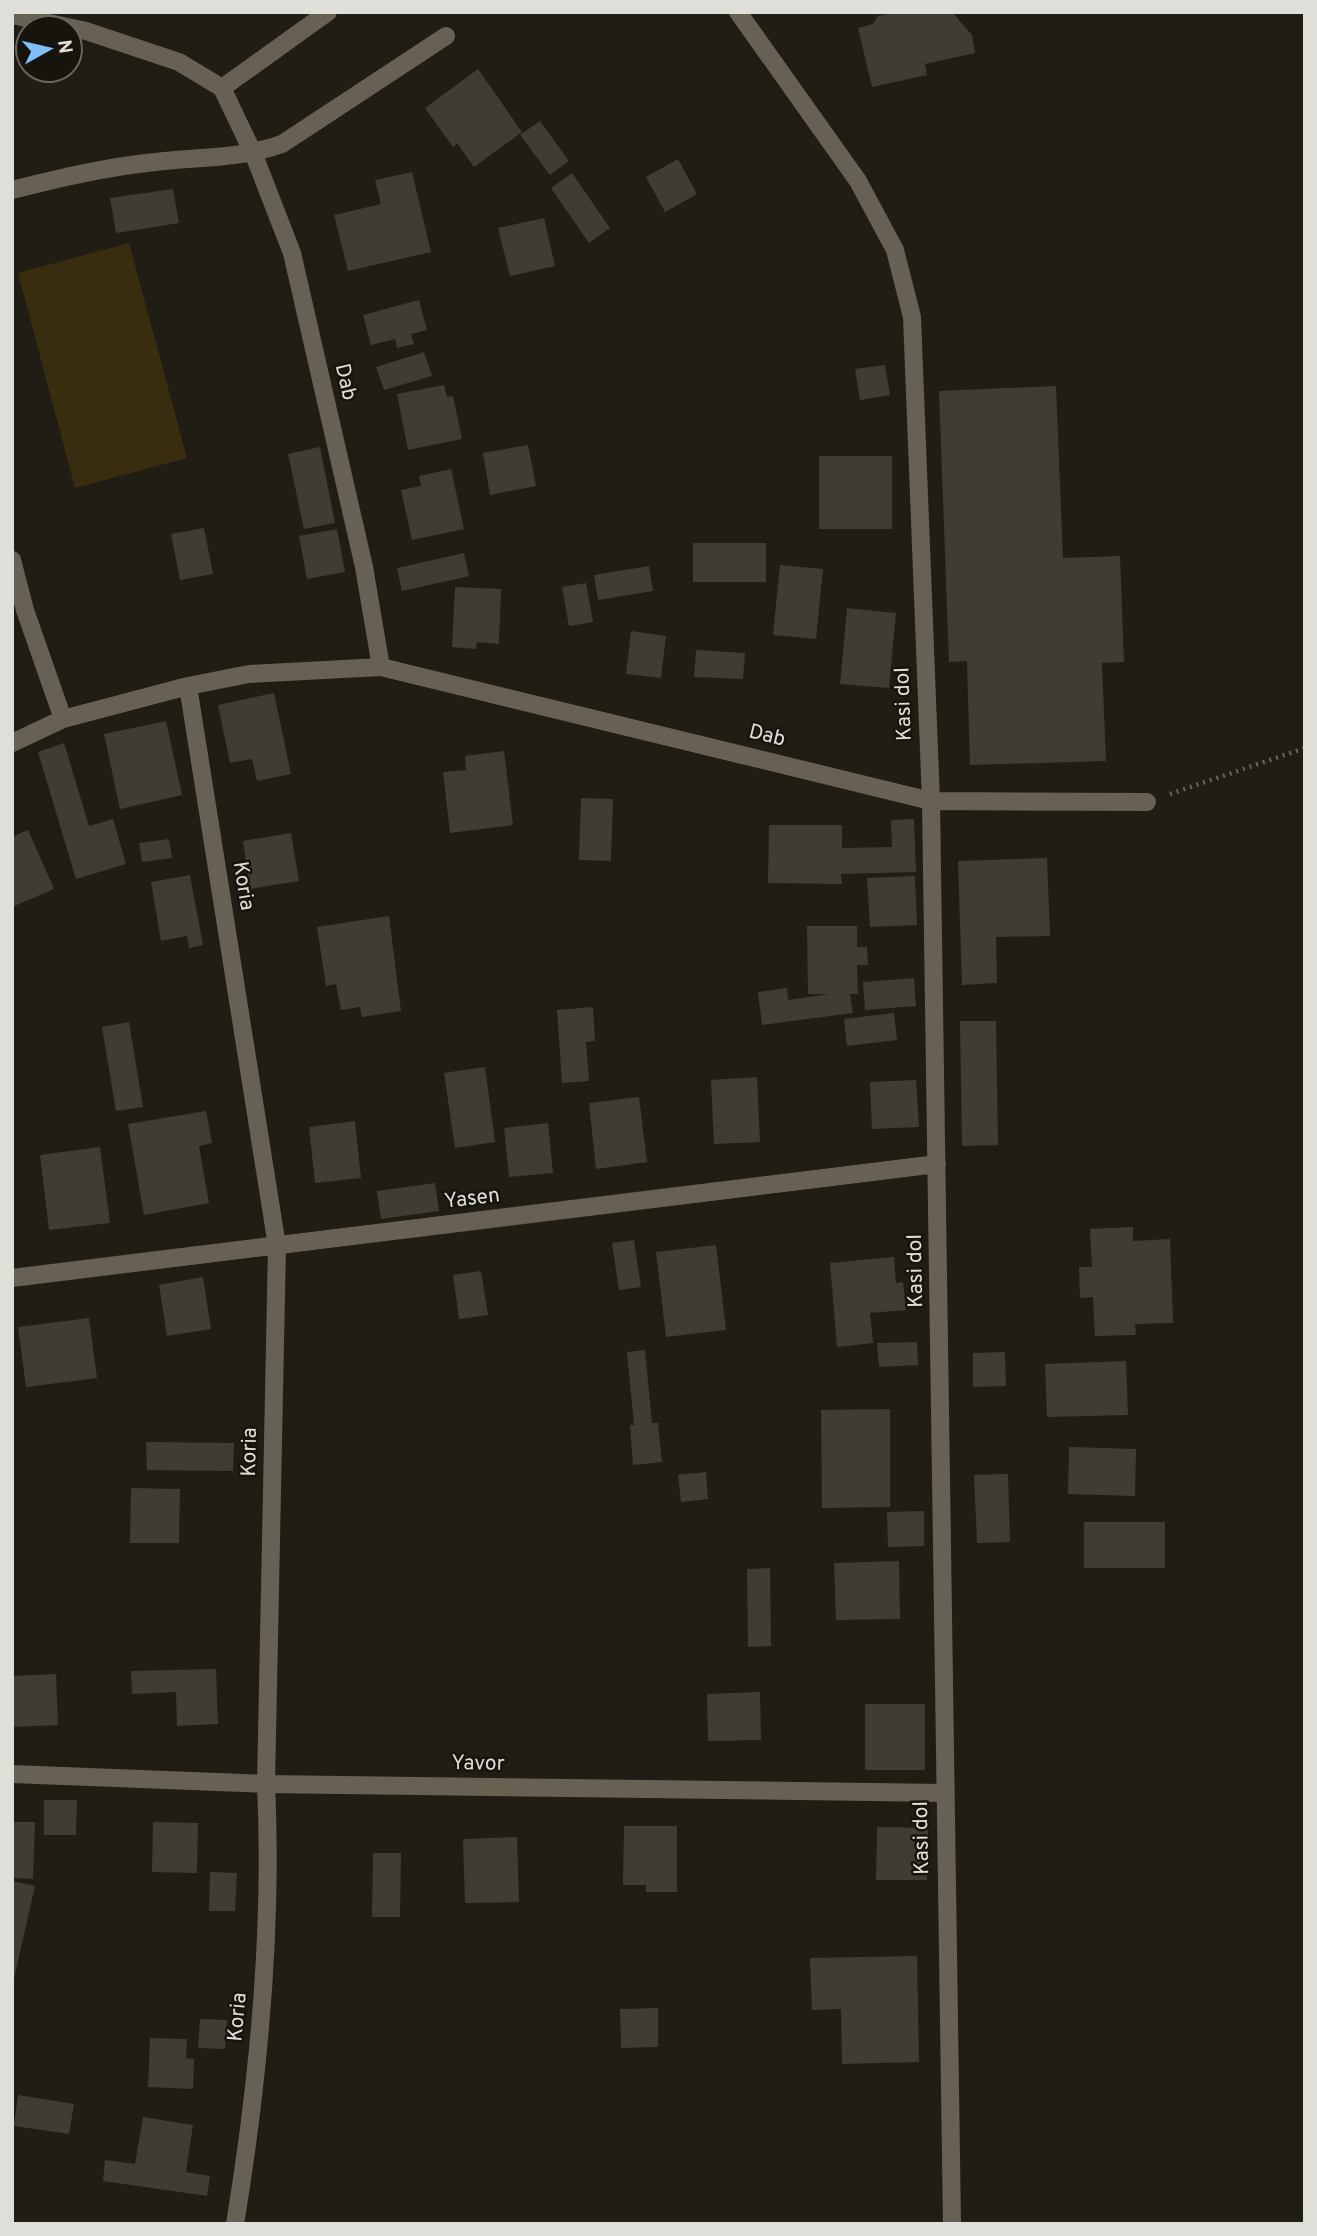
<svg xmlns="http://www.w3.org/2000/svg" width="1317" height="2236" font-family="Overpass,sans-serif">
	<rect width="100%" height="100%" fill="#201d15"/>
	<path fill="#382e0f" d="M 129,243 L 187,458 L 75,488 L 18,273 Z"/>
	<path fill="#3f3c34" d="M 896,12 L 952,12 L 972,35 L 975,53 L 925,64 L 927,75 L 872,87 L 858,28 L 873,24 L 878,16 Z
		M 478,69 L 522,132 L 474,167 L 457,143 L 453,147 L 425,108 Z
		M 540,121 L 569,161 L 550,175 L 520,135 Z
		M 678,159 L 697,194 L 665,212 L 646,177 Z
		M 412,172 L 431,252 L 348,271 L 334,215 L 381,204 L 375,180 Z
		M 572,173 L 610,228 L 589,243 L 551,188 Z
		M 173,189 L 179,223 L 116,233 L 110,198 Z
		M 544,218 L 555,266 L 510,276 L 498,228 Z
		M 419,300 L 427,330 L 411,334 L 414,344 L 397,348 L 395,339 L 371,345 L 363,315 Z
		M 424,352 L 432,376 L 384,390 L 376,367 Z
		M 885,365 L 890,395 L 860,400 L 855,369 Z
		M 444,385 L 447,397 L 453,396 L 462,439 L 408,450 L 397,394 Z
		M 1056,386 L 1063,558 L 1120,556 L 1124,662 L 1102,663 L 1106,761 L 970,765 L 967,661 L 949,662 L 939,391 Z
		M 528,445 L 536,486 L 490,495 L 483,453 Z
		M 320,447 L 335,523 L 304,529 L 288,454 Z
		M 819,456 L 892,456 L 892,529 L 819,529 Z
		M 451,469 L 464,529 L 412,540 L 401,490 L 421,486 L 419,476 Z
		M 204,528 L 213,574 L 180,580 L 171,534 Z
		M 337,529 L 345,572 L 307,579 L 299,536 Z
		M 693,543 L 766,543 L 766,582 L 693,582 Z
		M 464,553 L 469,576 L 402,591 L 397,568 Z
		M 780,565 L 823,569 L 816,639 L 773,635 Z
		M 649,566 L 653,591 L 598,600 L 594,575 Z
		M 586,583 L 593,622 L 569,626 L 562,587 Z
		M 455,587 L 501,589 L 499,644 L 477,642 L 476,649 L 452,647 Z
		M 847,608 L 896,613 L 889,688 L 840,684 Z
		M 631,631 L 666,636 L 661,678 L 626,674 Z
		M 696,650 L 745,653 L 743,679 L 694,677 Z
		M 274,693 L 291,774 L 257,781 L 252,759 L 230,763 L 218,705 Z
		M 166,721 L 182,795 L 120,809 L 104,734 Z
		M 64,743 L 89,826 L 113,819 L 126,864 L 76,879 L 38,752 Z
		M 504,751 L 513,825 L 450,833 L 443,772 L 466,770 L 465,756 Z
		M 581,798 L 613,799 L 611,861 L 579,860 Z
		M 914,819 L 916,872 L 841,874 L 842,884 L 768,883 L 769,825 L 842,825 L 842,848 L 892,847 L 891,820 Z
		M 28,830 L 54,889 L 12,907 L 12,837 Z
		M 291,833 L 299,881 L 250,889 L 243,841 Z
		M 169,839 L 172,858 L 142,862 L 139,843 Z
		M 1047,858 L 1050,936 L 996,937 L 997,983 L 962,985 L 958,861 Z
		M 190,875 L 203,945 L 189,948 L 187,936 L 161,941 L 151,882 Z
		M 915,876 L 917,925 L 870,927 L 867,878 Z
		M 389,916 L 401,1011 L 362,1017 L 360,1007 L 341,1010 L 336,984 L 326,986 L 317,927 Z
		M 807,926 L 857,926 L 857,947 L 867,947 L 868,965 L 857,965 L 858,994 L 850,994 L 853,1013 L 762,1025 L 758,992 L 787,988 L 788,1000 L 829,994 L 808,994 Z
		M 914,978 L 916,1006 L 865,1010 L 863,982 Z
		M 593,1007 L 595,1041 L 586,1042 L 589,1081 L 562,1083 L 557,1010 Z
		M 894,1013 L 897,1040 L 847,1046 L 844,1019 Z
		M 960,1021 L 996,1021 L 998,1145 L 962,1146 Z
		M 129,1022 L 143,1107 L 116,1111 L 102,1027 Z
		M 485,1067 L 495,1142 L 455,1148 L 444,1073 Z
		M 757,1077 L 760,1142 L 714,1144 L 711,1080 Z
		M 916,1080 L 919,1127 L 872,1129 L 870,1082 Z
		M 639,1097 L 647,1162 L 596,1169 L 589,1103 Z
		M 206,1111 L 212,1143 L 199,1146 L 209,1203 L 144,1215 L 128,1124 Z
		M 355,1121 L 361,1178 L 315,1183 L 309,1127 Z
		M 548,1123 L 553,1173 L 509,1177 L 504,1128 Z
		M 100,1147 L 110,1223 L 49,1230 L 40,1155 Z
		M 435,1183 L 439,1211 L 381,1219 L 377,1191 Z
		M 1133,1227 L 1133,1241 L 1170,1239 L 1173,1323 L 1135,1324 L 1136,1335 L 1095,1336 L 1093,1297 L 1080,1298 L 1079,1267 L 1092,1267 L 1090,1229 Z
		M 634,1240 L 641,1287 L 619,1290 L 612,1243 Z
		M 716,1245 L 726,1330 L 666,1337 L 656,1252 Z
		M 894,1257 L 896,1283 L 903,1282 L 906,1310 L 870,1313 L 873,1343 L 837,1347 L 830,1263 Z
		M 481,1271 L 488,1315 L 459,1319 L 453,1275 Z
		M 203,1277 L 211,1329 L 167,1336 L 159,1285 Z
		M 89,1318 L 97,1378 L 26,1387 L 18,1327 Z
		M 917,1342 L 918,1365 L 879,1367 L 877,1343 Z
		M 645,1350 L 652,1423 L 658,1423 L 662,1462 L 633,1465 L 630,1425 L 634,1425 L 627,1352 Z
		M 1005,1352 L 1006,1386 L 973,1387 L 973,1353 Z
		M 1126,1361 L 1128,1415 L 1047,1417 L 1045,1364 Z
		M 890,1409 L 890,1507 L 822,1508 L 821,1410 Z
		M 146,1442 L 234,1443 L 233,1471 L 147,1470 Z
		M 1069,1447 L 1136,1449 L 1135,1496 L 1068,1494 Z
		M 706,1472 L 708,1499 L 681,1502 L 678,1475 Z
		M 1008,1474 L 1010,1542 L 977,1543 L 974,1475 Z
		M 131,1488 L 180,1489 L 179,1543 L 130,1543 Z
		M 924,1511 L 924,1546 L 888,1547 L 887,1512 Z
		M 1084,1522 L 1165,1522 L 1165,1568 L 1084,1568 Z
		M 899,1561 L 900,1619 L 836,1620 L 834,1563 Z
		M 770,1568 L 771,1646 L 748,1647 L 747,1569 Z
		M 216,1669 L 218,1724 L 177,1726 L 176,1692 L 132,1694 L 131,1671 Z
		M 56,1674 L 58,1725 L 12,1727 L 12,1676 Z
		M 760,1692 L 761,1740 L 708,1741 L 707,1694 Z
		M 865,1704 L 925,1704 L 925,1770 L 865,1770 Z
		M 44,1800 L 77,1800 L 76,1835 L 44,1835 Z
		M 12,1822 L 35,1822 L 33,1879 L 12,1878 Z
		M 153,1822 L 198,1823 L 197,1873 L 152,1872 Z
		M 624,1826 L 677,1826 L 677,1892 L 646,1892 L 646,1885 L 623,1885 Z
		M 877,1827 L 928,1828 L 927,1880 L 876,1880 Z
		M 517,1837 L 519,1902 L 465,1903 L 463,1839 Z
		M 373,1853 L 401,1853 L 400,1917 L 372,1917 Z
		M 210,1872 L 237,1873 L 235,1911 L 209,1911 Z
		M 13,1881 L 35,1886 L 13,1983 L 12,1983 Z
		M 917,1956 L 919,2062 L 842,2064 L 841,2009 L 812,2010 L 810,1958 Z
		M 658,2008 L 658,2047 L 621,2048 L 620,2009 Z
		M 200,2019 L 227,2020 L 225,2049 L 198,2048 Z
		M 150,2038 L 187,2039 L 186,2058 L 194,2059 L 193,2089 L 148,2087 Z
		M 18,2095 L 74,2104 L 69,2134 L 14,2126 Z
		M 143,2117 L 193,2125 L 186,2172 L 210,2176 L 207,2196 L 103,2181 L 105,2160 L 135,2164 Z"/>
	<g fill="none" stroke-linecap="round" stroke-linejoin="round">
		<path stroke="#68655e" stroke-width="4.5" stroke-dasharray="2 5" stroke-linecap="butt" d="M 1170,794 L 1305,748"/>
		<path stroke="#666153" stroke-width="18" d="M 738,12 L 858,181 L 895,250 L 912,317 L 931,801 L 952,2224
			M 12,15 L 86,31 L 179,62 L 222,88 L 254,155 L 292,253 L 364,567 L 381,667
			M 222,88 L 328,12
			M 12,190 C 60,178 106,167 155,162 C 198,157 240,159 282,144 L 446,36
			M 12,560 L 25,610 L 63,719
			M 188,686 L 277,1246 L 266,1784 C 273,1932 259,2078 235,2224
			M 12,743 L 63,719 L 188,686 L 249,674 L 381,667 L 931,801 L 1147,802
			M 12,1278 L 937,1164
			M 12,1774 L 266,1784 L 943,1793"/>
	</g>
	<g text-anchor="middle" dominant-baseline="central" stroke-width="5" stroke-linejoin="round" paint-order="stroke">
		<g font-size="21" fill="#e0ded9" stroke="#16140c">
			<text transform="translate(345 382) rotate(77)">Dab</text>
			<text transform="translate(904 704) rotate(-92)">Kasi dol</text>
			<text transform="translate(767 736) rotate(14)">Dab</text>
			<text transform="translate(243 886) rotate(81)">Koria</text>
			<text transform="translate(472 1199) rotate(-7)">Yasen</text>
			<text transform="translate(916 1271) rotate(-91)">Kasi dol</text>
			<text transform="translate(250 1452) rotate(-89)">Koria</text>
			<text transform="translate(478 1764) rotate(1)">Yavor</text>
			<text transform="translate(922 1838) rotate(-91)">Kasi dol</text>
			<text transform="translate(238 2017) rotate(-85)">Koria</text>
		</g>
	</g>
	<rect width="1317" height="2236" fill="none" stroke="#e0ded9" stroke-width="28"/>
	<g transform="translate(49 49) rotate(82)"><circle r="33" fill="#16140c" stroke="#67655e" stroke-width="2"/>
	<path d="M0-5L12 26L0 18L-12 26Z" fill="#7ebef9"/>
	<text y="-10" font-size="19" font-weight="bold" text-anchor="middle" fill="#e0ded9">N</text>
	</g>
</svg>
